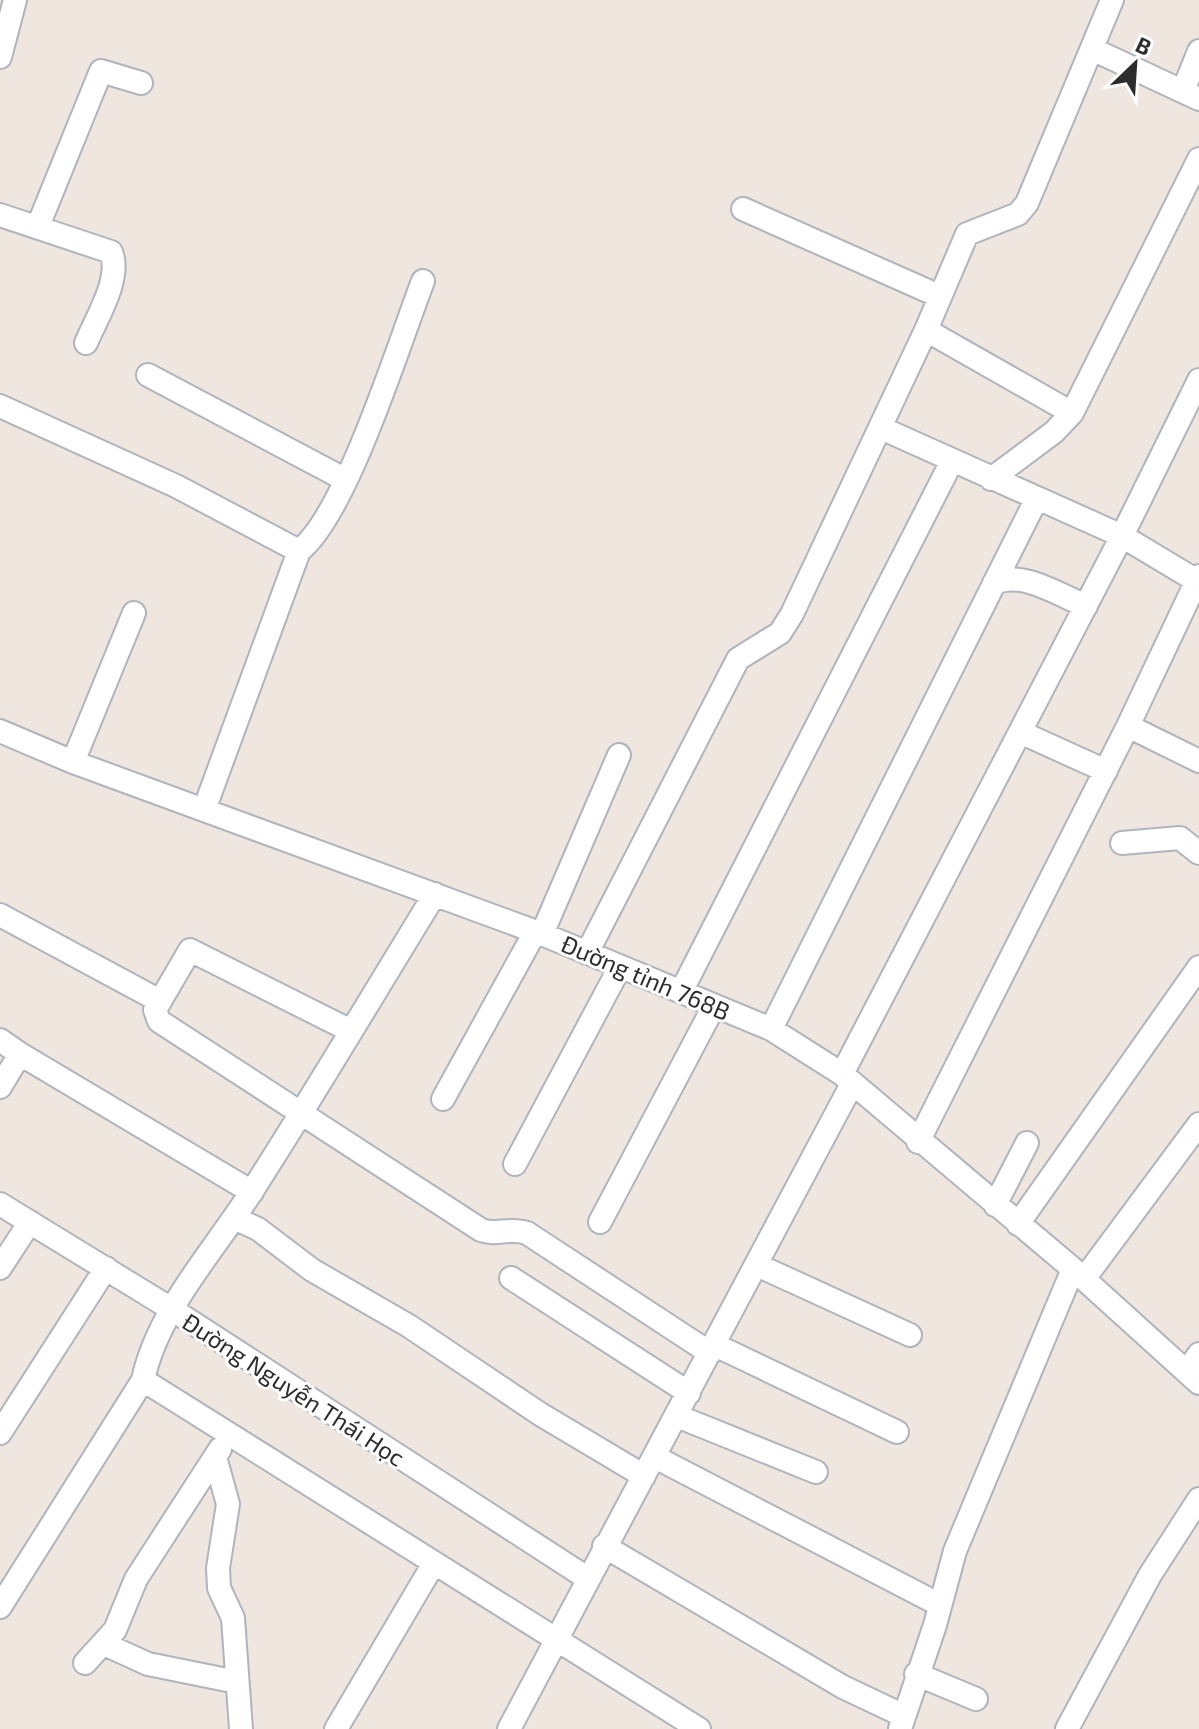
<svg xmlns="http://www.w3.org/2000/svg" width="1199" height="1729" font-family="'Exo 2',sans-serif">
	<rect width="100%" height="100%" fill="#eee6df"/>
	<g fill="none" stroke-linecap="round" stroke-linejoin="round">
		<defs>
			<path id="minor" d="M 1092,49 L 1199,99
				M 0,57 L 15,0
				M 1183,91 L 1199,51
				M 743,209 L 939,296
				M 0,215 L 111,252 C 122,278 96,319 86,343
				M 38,226 L 101,71 L 141,83
				M 926,330 L 1072,413 L 1054,432 L 991,479
				M 148,375 L 346,480
				M 0,406 L 176,486 L 299,551 C 346,515 399,343 423,281
				M 1072,413 L 1199,159
				M 881,428 L 1122,536 L 1197,581
				M 994,583 C 1022,570 1059,595 1086,606
				M 1128,726 L 1199,761
				M 0,731 L 73,762 L 542,934 L 771,1029 L 842,1074 L 1073,1269 L 1199,1383
				M 1020,732 L 1106,771
				M 73,762 L 134,613
				M 204,810 L 299,551
				M 1122,843 L 1180,838 L 1199,853
				M 0,915 L 158,1000
				M 542,934 L 619,755
				M 587,953 L 738,659 L 780,633 L 792,614 L 926,330 L 967,234 L 1018,214 L 1027,203 L 1112,0
				M 681,992 L 952,461
				M 771,1029 L 1037,498
				M 351,1031 L 190,950 L 155,1010 L 159,1021 L 481,1230 C 496,1236 509,1227 527,1233 L 710,1353
				M 0,1040 L 20,1054
				M 842,1074 L 1122,536 L 1199,380
				M 0,1087 L 20,1054 L 252,1192
				M 443,1099 L 535,932
				M 918,1142 L 1128,726 L 1199,576
				M 515,1164 L 620,967
				M 0,1204 L 173,1310 L 587,1578
				M 995,1205 L 1027,1143
				M 234,1218 L 258,1229 L 312,1270 L 409,1326 L 540,1414 L 644,1476
				M 600,1222 L 714,1006
				M 1018,1224 L 1199,967
				M 757,1265 L 910,1335
				M 0,1268 L 30,1222
				M 511,1278 L 689,1393
				M 1084,1279 L 1199,1124
				M 715,1345 L 897,1432
				M 1187,1371 L 1199,1354
				M 143,1380 L 699,1729
				M 677,1416 L 816,1472
				M 0,1433 L 106,1268
				M 215,1457 L 228,1504 L 218,1568 L 219,1588 L 233,1618 L 241,1729
				M 655,1457 L 940,1605
				M 604,1546 L 843,1687 L 902,1715
				M 0,1607 L 143,1380 C 158,1310 214,1251 252,1191 C 315,1093 374,993 435,894
				M 104,1644 L 148,1664 L 237,1682
				M 85,1663 L 115,1630 L 136,1579 L 220,1449
				M 916,1674 L 976,1699
				M 336,1729 L 434,1563
				M 509,1729 L 852,1084
				M 900,1729 L 935,1625 L 955,1551 L 1073,1269
				M 1067,1729 L 1150,1575 L 1199,1499"/>
		</defs>
		<use href="#minor" stroke="#afb4bd" stroke-width="26"/>
		<use href="#minor" stroke="#fff" stroke-width="22"/>
	</g>
	<g text-anchor="middle" dominant-baseline="central" stroke-width="6" stroke-linejoin="round" paint-order="stroke">
		<g font-size="24" fill="#2d2d2d" stroke="#fff">
			<text transform="translate(646 977) rotate(23)">Đường tỉnh 768B</text>
			<text transform="translate(294 1389) rotate(33)">Đường Nguyễn Thái Học</text>
		</g>
	</g>
	<g transform="translate(1135 64) rotate(25)" stroke="#ffffff" stroke-width="6" paint-order="stroke">
	<path d="M0-6L14 30L0 20L-14 30Z" fill="#2d2d2d"/>
	<text y="-12" font-size="22" font-weight="bold" text-anchor="middle" fill="#2d2d2d">B</text>
	</g>
</svg>
